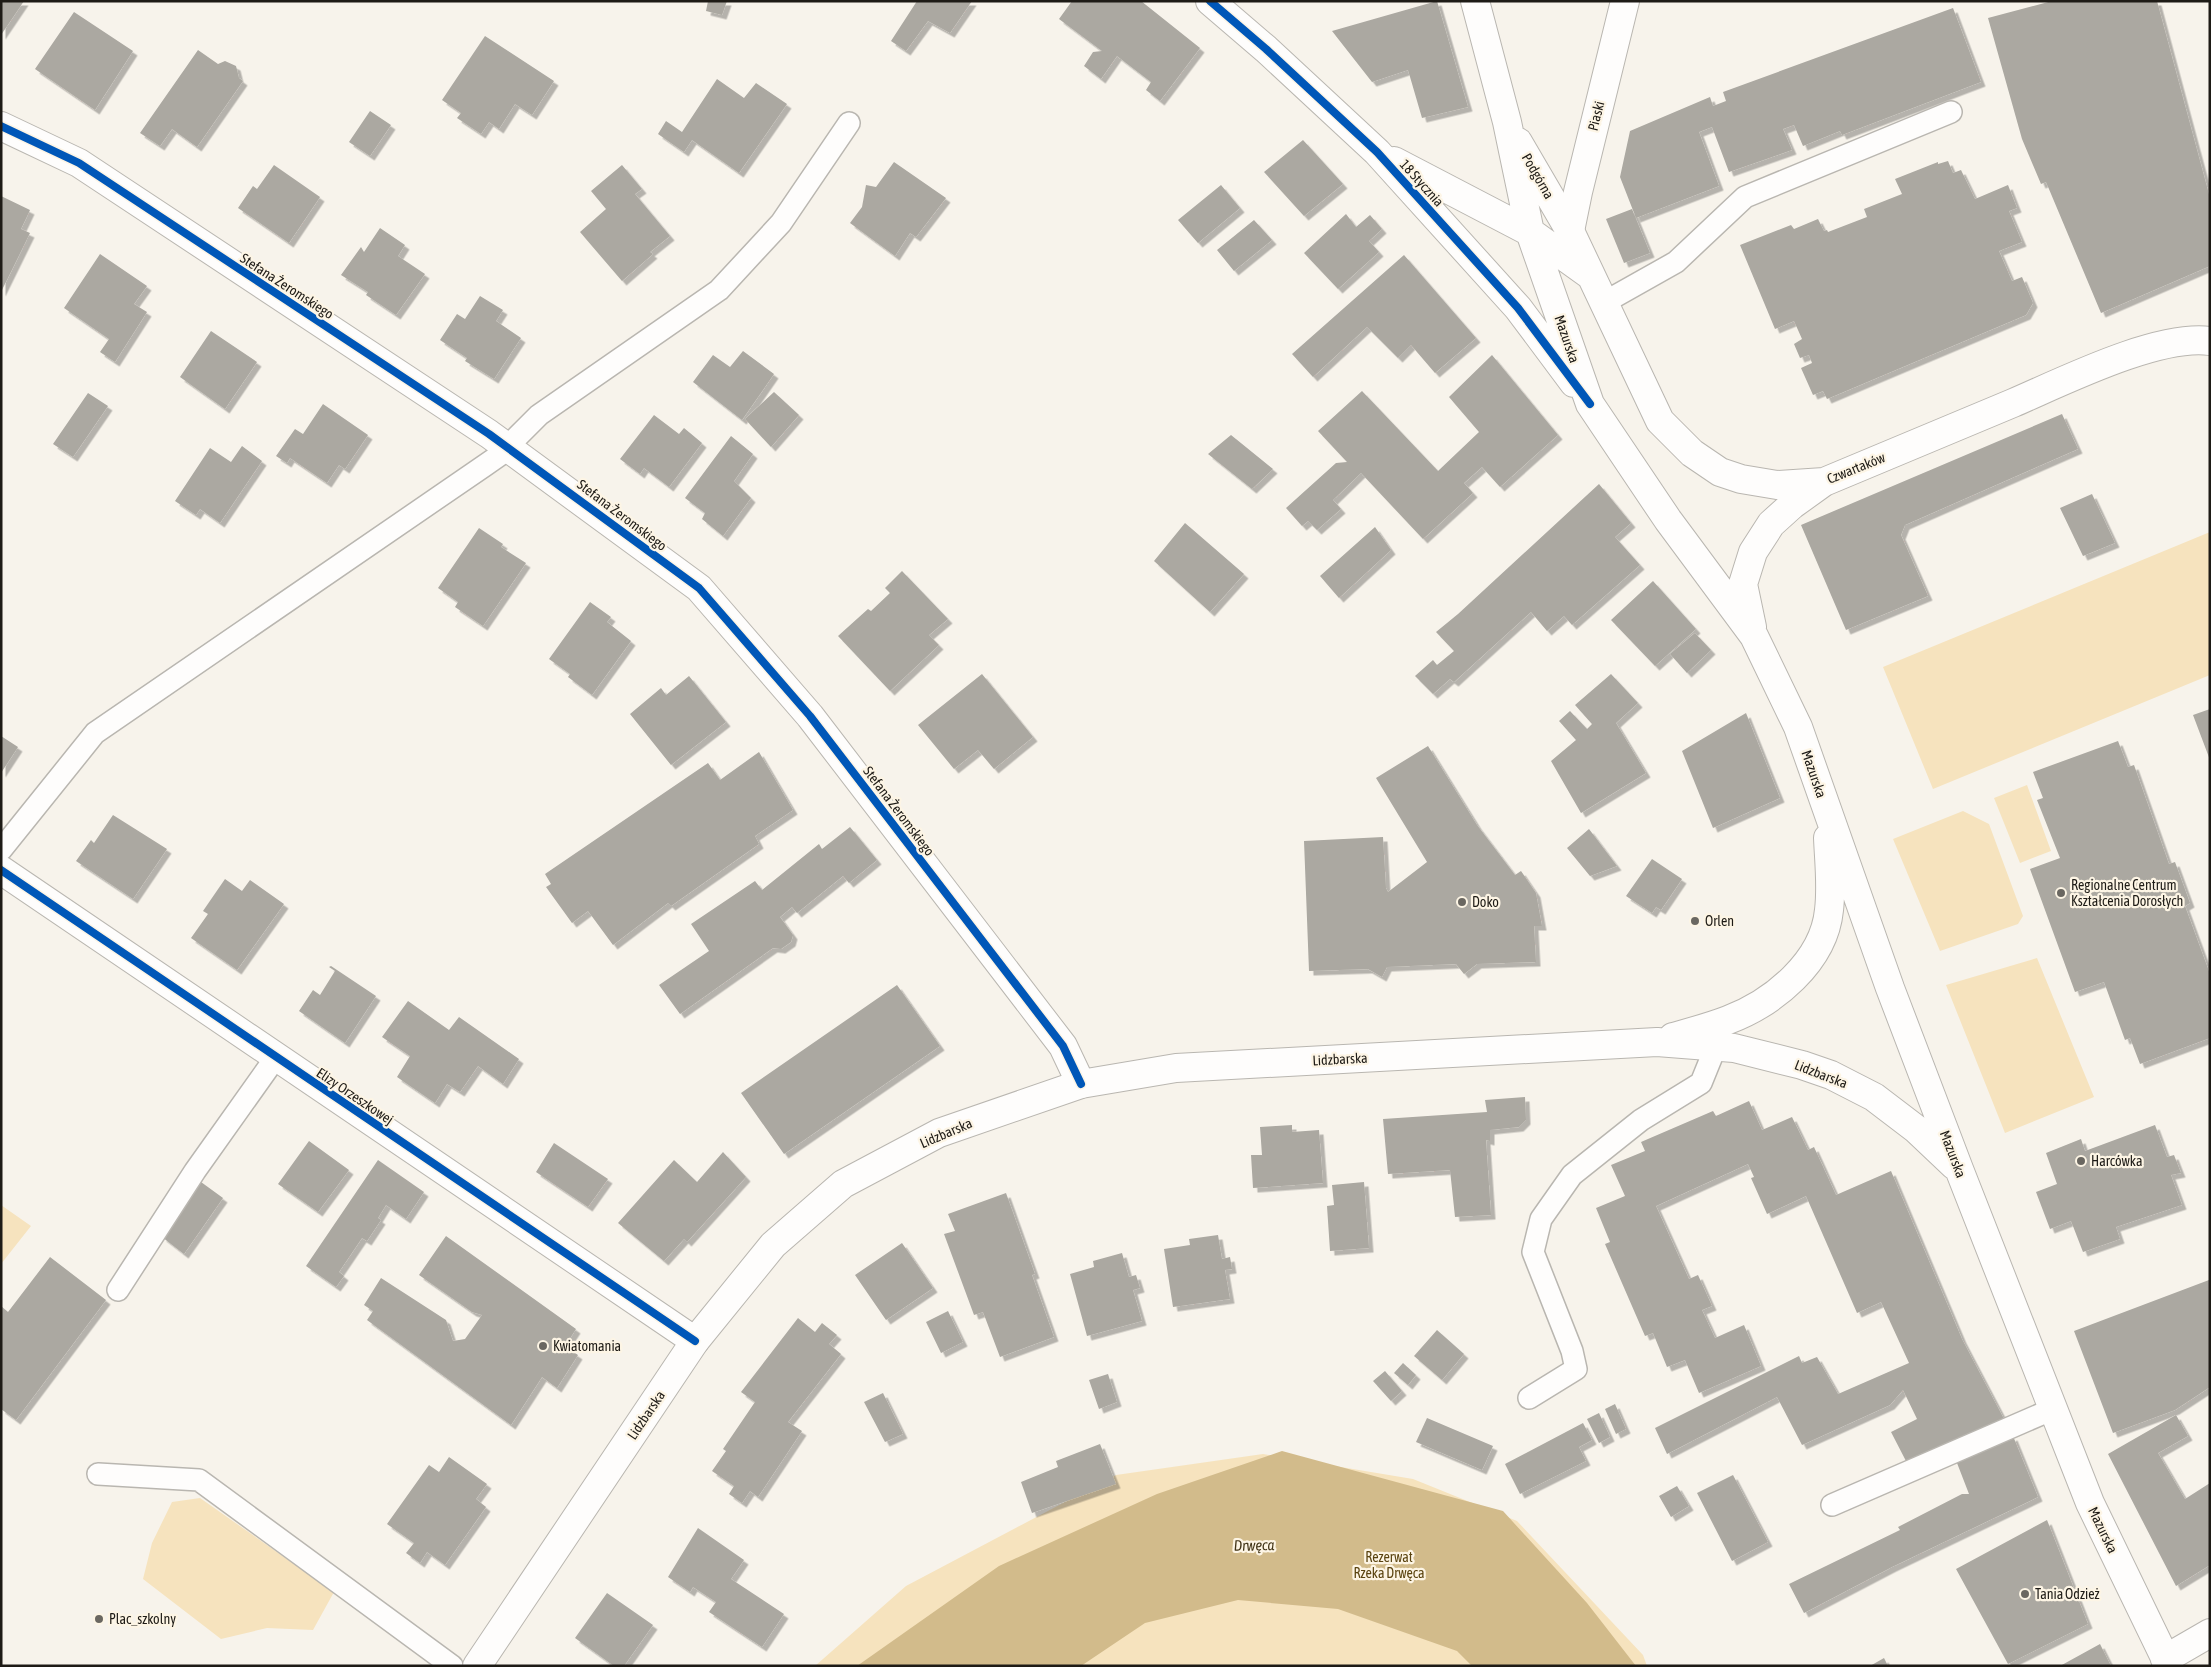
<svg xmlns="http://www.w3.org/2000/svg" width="2211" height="1667" font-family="'Asap Condensed',sans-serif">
	<defs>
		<filter id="shadow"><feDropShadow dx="4.5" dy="4.5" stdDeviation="0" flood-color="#0004"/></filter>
	</defs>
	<rect width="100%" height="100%" fill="#f7f3eb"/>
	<path fill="#f6e3be" d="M 2210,532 L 2210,675 L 1933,789 L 1883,667 Z
		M 2027,785 L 2051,851 L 2020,863 L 1994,798 Z
		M 1963,811 L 1989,824 L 2023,916 L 2018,924 L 1940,951 L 1893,839 Z
		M 2037,958 L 2094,1097 L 2005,1133 L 1946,985 Z
		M 1,1205 L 31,1226 L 1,1264 Z
		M 1263,1454 L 1413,1479 L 1517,1521 L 1643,1655 L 1647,1666 L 815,1666 L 906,1586 L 1116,1475 Z
		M 200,1498 L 334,1592 L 313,1630 L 267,1628 L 221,1639 L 143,1579 L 152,1543 L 172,1502 Z"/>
	<path fill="#d2bb8b" d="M 1282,1451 L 1503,1511 L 1587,1603 L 1636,1666 L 1472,1666 L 1457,1651 L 1338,1609 L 1238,1600 L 1145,1623 L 1081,1666 L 857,1666 L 999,1566 L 1157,1494 Z"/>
	<path fill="#aba8a1" filter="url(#shadow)" d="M 1,1 L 24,1 L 1,35 Z
		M 708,1 L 727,1 L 722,15 L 706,11 Z
		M 917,1 L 972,1 L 950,33 L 928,21 L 906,51 L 891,41 Z
		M 1072,1 L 1141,1 L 1200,48 L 1160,101 L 1146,90 L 1151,82 L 1117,56 L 1101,79 L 1084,66 L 1093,52 L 1102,51 L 1059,19 Z
		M 1437,1 L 1468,107 L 1422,118 L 1408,70 L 1372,82 L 1332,31 Z
		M 2052,1 L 2157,1 L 2210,198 L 2210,266 L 2101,313 L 2046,182 L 2041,184 L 2022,139 L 1988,18 Z
		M 1953,8 L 1981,82 L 1842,135 L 1840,131 L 1803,146 L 1794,125 L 1783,129 L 1792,150 L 1729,172 L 1712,127 L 1699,132 L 1719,186 L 1636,218 L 1620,177 L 1630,131 L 1710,97 L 1713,106 L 1726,101 L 1723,92 Z
		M 74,12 L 133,51 L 95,110 L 35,69 Z
		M 485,36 L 554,81 L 532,115 L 515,104 L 499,129 L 489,122 L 481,134 L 457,118 L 461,113 L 442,100 Z
		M 198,50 L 218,64 L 225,61 L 236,66 L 239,78 L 243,81 L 197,147 L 172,129 L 160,146 L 140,133 Z
		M 717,79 L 744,98 L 756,83 L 787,104 L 739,173 L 692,140 L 684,152 L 658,134 L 666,121 L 682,132 Z
		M 370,111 L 391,125 L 370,156 L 349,142 Z
		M 1303,140 L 1343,184 L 1304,216 L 1264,172 Z
		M 1948,161 L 1953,173 L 1961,170 L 1975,199 L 2008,185 L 2017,208 L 2009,211 L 2022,242 L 1999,251 L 2012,281 L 2022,277 L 2033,303 L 2026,315 L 1827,399 L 1823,391 L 1813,395 L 1801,368 L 1812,363 L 1809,355 L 1800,358 L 1794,344 L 1802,339 L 1794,321 L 1775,329 L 1740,245 L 1791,225 L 1794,229 L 1818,219 L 1824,231 L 1827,230 L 1828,232 L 1867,217 L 1864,209 L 1902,194 L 1895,179 L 1938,162 L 1938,164 Z
		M 894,162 L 946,198 L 916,237 L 910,233 L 895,256 L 850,223 L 862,207 L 866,185 L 876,187 Z
		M 274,165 L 320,197 L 289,243 L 238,208 L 253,186 L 257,189 Z
		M 622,165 L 642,189 L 635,194 L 670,236 L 650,252 L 653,254 L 622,281 L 580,232 L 606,209 L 591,191 Z
		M 1221,185 L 1240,208 L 1198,243 L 1178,220 Z
		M 1,196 L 30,210 L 21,229 L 30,233 L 1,292 Z
		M 1632,209 L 1650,253 L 1624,263 L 1606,219 Z
		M 1346,214 L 1356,227 L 1370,215 L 1382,229 L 1369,241 L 1379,252 L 1338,289 L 1304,253 Z
		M 1254,220 L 1272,240 L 1234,271 L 1217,250 Z
		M 380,228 L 405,245 L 398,256 L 425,274 L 396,315 L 366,295 L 368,292 L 341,275 L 361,247 L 364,252 Z
		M 100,254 L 147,286 L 134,304 L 147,312 L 115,362 L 100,352 L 109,339 L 64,308 Z
		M 1404,255 L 1476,338 L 1435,373 L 1411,345 L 1398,358 L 1367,327 L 1313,377 L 1292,354 Z
		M 480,296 L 503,310 L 496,321 L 521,338 L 494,379 L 465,361 L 467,358 L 440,340 L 457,314 L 465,319 Z
		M 211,331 L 257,362 L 225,409 L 180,377 Z
		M 743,351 L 774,374 L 742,420 L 693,382 L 713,355 L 730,367 Z
		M 1492,355 L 1558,435 L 1500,487 L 1482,467 L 1464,483 L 1473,493 L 1423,539 L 1361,473 L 1333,500 L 1341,509 L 1317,530 L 1308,521 L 1302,526 L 1286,508 L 1336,463 L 1347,462 L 1318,431 L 1362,391 L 1438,471 L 1479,432 L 1449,397 Z
		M 774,392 L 799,415 L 771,447 L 745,419 Z
		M 88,393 L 108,406 L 73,457 L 53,444 Z
		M 323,404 L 368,435 L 345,469 L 339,465 L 327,483 L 290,458 L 287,463 L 276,456 L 295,429 L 303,434 Z
		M 2062,414 L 2078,449 L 1905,525 L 1901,535 L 1928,596 L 1846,630 L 1801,525 Z
		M 654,415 L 679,434 L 684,428 L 702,443 L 669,487 L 644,468 L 640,474 L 620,459 Z
		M 1231,435 L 1273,469 L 1252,489 L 1208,454 Z
		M 731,436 L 753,454 L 734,481 L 751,498 L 723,536 L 702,519 L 705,513 L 685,498 Z
		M 242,446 L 262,461 L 220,523 L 200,509 L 196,515 L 175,501 L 210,448 L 231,462 Z
		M 1599,484 L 1631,523 L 1615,537 L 1640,565 L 1572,625 L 1564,616 L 1547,631 L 1531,612 L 1454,682 L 1450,679 L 1433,694 L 1415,676 L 1433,660 L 1437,665 L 1454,651 L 1436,632 L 1458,614 Z
		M 2092,494 L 2115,543 L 2083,556 L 2060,508 Z
		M 1185,523 L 1244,574 L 1210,612 L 1154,561 Z
		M 1375,527 L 1391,550 L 1339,598 L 1320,576 Z
		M 479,528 L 503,544 L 501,547 L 526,563 L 483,626 L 455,607 L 458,602 L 438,588 Z
		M 902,571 L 948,619 L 929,635 L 939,645 L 890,691 L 838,636 L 868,609 L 871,611 L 890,593 L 885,588 Z
		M 1653,581 L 1696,629 L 1655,666 L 1611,620 Z
		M 590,602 L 611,617 L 607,622 L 631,641 L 592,695 L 568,677 L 570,674 L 549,659 Z
		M 1695,633 L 1711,650 L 1687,673 L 1670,654 Z
		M 982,674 L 1033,737 L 994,769 L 978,750 L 954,769 L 918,725 Z
		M 1611,674 L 1638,703 L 1616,723 L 1646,773 L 1581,813 L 1551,761 L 1576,740 L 1559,721 L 1570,711 L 1587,729 L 1592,724 L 1575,705 Z
		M 689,676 L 726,722 L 671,765 L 630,714 L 661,688 L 666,695 Z
		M 2210,709 L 2210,760 L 2193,715 Z
		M 1746,713 L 1780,798 L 1713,828 L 1682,751 Z
		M 1,736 L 18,747 L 1,773 Z
		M 2118,741 L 2128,767 L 2134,765 L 2169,864 L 2175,862 L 2190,903 L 2185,906 L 2210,974 L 2210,1038 L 2140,1064 L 2130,1038 L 2125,1040 L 2104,982 L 2075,992 L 2030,869 L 2060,858 L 2037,800 L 2043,798 L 2033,772 Z
		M 1428,746 L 1477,825 L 1515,875 L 1521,871 L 1536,893 L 1542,926 L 1534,926 L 1536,962 L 1477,964 L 1464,974 L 1456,964 L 1387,967 L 1382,977 L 1368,969 L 1309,971 L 1304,841 L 1383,837 L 1386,888 L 1388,892 L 1427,862 L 1376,778 Z
		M 759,752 L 793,810 L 755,836 L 759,844 L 671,906 L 668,903 L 613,945 L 588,911 L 572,923 L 546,887 L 551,884 L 545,874 L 708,763 L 720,780 Z
		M 113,815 L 167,849 L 133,899 L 76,861 L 91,840 L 94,843 Z
		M 850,827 L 877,860 L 849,883 L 843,876 L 797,913 L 792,907 L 780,917 L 793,935 L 791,942 L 781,949 L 773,948 L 680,1014 L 659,985 L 709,951 L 691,924 L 755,881 L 762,890 L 819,844 L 822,849 Z
		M 1589,829 L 1617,866 L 1590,876 L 1567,848 Z
		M 1652,859 L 1682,879 L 1661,910 L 1656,907 L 1652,913 L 1626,896 Z
		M 225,879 L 242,891 L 250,880 L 284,904 L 237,970 L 191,938 L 208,914 L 203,911 Z
		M 331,966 L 376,996 L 345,1043 L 299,1011 L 313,990 L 320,995 L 335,971 L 329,967 Z
		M 897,985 L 940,1046 L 784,1154 L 741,1093 Z
		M 408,1001 L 449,1030 L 459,1017 L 519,1059 L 503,1084 L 478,1066 L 460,1092 L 447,1084 L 435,1103 L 397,1077 L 410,1056 L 382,1037 Z
		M 1525,1097 L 1526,1120 L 1519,1127 L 1490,1130 L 1490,1141 L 1486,1140 L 1491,1215 L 1455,1217 L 1450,1170 L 1388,1174 L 1383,1119 L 1487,1112 L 1485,1100 Z
		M 1749,1101 L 1762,1130 L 1792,1117 L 1808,1150 L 1814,1147 L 1836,1195 L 1891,1171 L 1962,1339 L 2004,1419 L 1907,1463 L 1891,1432 L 1917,1419 L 1903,1390 L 1890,1405 L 1802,1445 L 1777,1397 L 1667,1454 L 1655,1428 L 1799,1356 L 1802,1363 L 1817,1357 L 1838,1394 L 1909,1363 L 1881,1302 L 1857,1313 L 1806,1196 L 1767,1214 L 1751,1178 L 1754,1177 L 1748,1164 L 1656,1206 L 1689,1279 L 1698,1275 L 1712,1306 L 1702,1310 L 1715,1338 L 1744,1325 L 1761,1366 L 1699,1393 L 1685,1360 L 1667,1367 L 1653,1333 L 1645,1336 L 1605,1244 L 1610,1242 L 1596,1208 L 1625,1196 L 1611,1165 L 1645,1151 L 1641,1142 L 1713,1111 L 1716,1116 Z
		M 1292,1125 L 1292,1132 L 1319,1130 L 1323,1183 L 1253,1188 L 1251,1155 L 1262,1155 L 1260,1127 Z
		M 2155,1125 L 2167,1157 L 2174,1155 L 2181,1173 L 2171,1175 L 2182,1205 L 2116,1227 L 2120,1239 L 2083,1252 L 2071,1221 L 2050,1229 L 2036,1192 L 2057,1184 L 2046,1153 L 2081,1139 L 2085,1151 Z
		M 309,1141 L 349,1170 L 318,1212 L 278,1184 Z
		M 554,1143 L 608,1179 L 588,1207 L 536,1172 Z
		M 723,1152 L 746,1177 L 687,1242 L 684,1239 L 664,1261 L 618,1223 L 674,1160 L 697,1182 Z
		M 378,1160 L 424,1192 L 406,1219 L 386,1205 L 378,1218 L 381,1220 L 367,1241 L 362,1238 L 339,1272 L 344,1276 L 336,1287 L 306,1266 Z
		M 201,1182 L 223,1198 L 184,1254 L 162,1237 Z
		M 1364,1182 L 1369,1248 L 1330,1251 L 1327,1206 L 1334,1205 L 1332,1185 Z
		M 1006,1193 L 1035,1274 L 1032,1275 L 1054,1337 L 1000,1357 L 983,1312 L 974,1315 L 944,1234 L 955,1231 L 948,1214 Z
		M 1218,1235 L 1222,1259 L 1230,1257 L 1232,1269 L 1225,1270 L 1230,1299 L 1173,1307 L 1164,1249 L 1190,1245 L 1189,1239 Z
		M 446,1236 L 576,1329 L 565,1346 L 578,1355 L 557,1388 L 542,1377 L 511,1425 L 367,1320 L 373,1311 L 364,1305 L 381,1278 L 446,1320 L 453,1341 L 465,1339 L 482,1315 L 472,1312 L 419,1275 Z
		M 902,1243 L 933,1288 L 886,1320 L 855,1275 Z
		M 1122,1253 L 1129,1277 L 1136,1275 L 1140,1288 L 1133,1290 L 1142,1321 L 1087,1336 L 1070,1274 L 1094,1267 L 1093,1261 Z
		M 50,1257 L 106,1300 L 16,1420 L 1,1409 L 1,1306 L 8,1312 Z
		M 2209,1280 L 2210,1387 L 2175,1410 L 2113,1433 L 2074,1331 Z
		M 948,1311 L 963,1342 L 941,1353 L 926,1322 Z
		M 798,1318 L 815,1332 L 822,1323 L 837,1335 L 829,1344 L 841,1354 L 788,1422 L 802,1431 L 758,1497 L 750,1491 L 742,1503 L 729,1494 L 734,1486 L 712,1471 L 726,1451 L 723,1449 L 755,1402 L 741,1392 Z
		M 1437,1330 L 1464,1354 L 1442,1380 L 1414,1356 Z
		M 1403,1363 L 1416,1375 L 1408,1385 L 1394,1373 Z
		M 1385,1371 L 1402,1391 L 1391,1401 L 1373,1381 Z
		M 1108,1374 L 1117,1402 L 1099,1409 L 1089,1380 Z
		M 883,1393 L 903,1434 L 885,1442 L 864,1402 Z
		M 1615,1404 L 1626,1429 L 1616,1434 L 1605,1409 Z
		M 1599,1413 L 1610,1437 L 1599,1443 L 1587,1419 Z
		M 2176,1415 L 2188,1436 L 2158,1453 L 2185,1499 L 2210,1483 L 2210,1565 L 2176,1586 L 2108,1454 Z
		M 1427,1418 L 1493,1446 L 1482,1470 L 1416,1442 Z
		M 1583,1423 L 1592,1440 L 1579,1447 L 1586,1461 L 1520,1494 L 1505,1464 Z
		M 2013,1436 L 2038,1497 L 1892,1567 L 1804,1613 L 1789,1584 L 1900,1530 L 1898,1527 L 1962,1494 L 1969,1494 L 1957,1463 Z
		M 1100,1444 L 1116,1484 L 1032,1513 L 1021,1482 L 1058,1467 L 1056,1461 Z
		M 449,1457 L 487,1484 L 476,1499 L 486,1507 L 445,1565 L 427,1552 L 420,1563 L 406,1553 L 414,1543 L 387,1524 L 429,1465 L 439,1472 Z
		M 1733,1475 L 1768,1542 L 1732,1561 L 1697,1493 Z
		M 1677,1486 L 1689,1506 L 1671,1517 L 1659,1496 Z
		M 2047,1520 L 2088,1624 L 2008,1664 L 1956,1569 Z
		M 698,1528 L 744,1560 L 731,1579 L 784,1614 L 762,1647 L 709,1612 L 716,1602 L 693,1587 L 690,1592 L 668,1577 Z
		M 607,1593 L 653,1625 L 624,1666 L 614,1666 L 575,1638 Z
		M 2100,1644 L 2111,1666 L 2060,1666 Z
		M 1884,1658 L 1888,1666 L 1870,1666 Z"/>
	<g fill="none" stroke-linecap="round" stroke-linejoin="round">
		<defs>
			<path id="lane" d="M 1605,302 L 1676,262 L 1745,197 L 1951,112
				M 1,850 L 95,733 L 484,466 L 510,448 L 516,438 L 539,415 L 719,290 L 781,223 L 849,123
				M 118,1290 L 195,1171 L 276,1057
				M 1529,1398 L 1576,1369 L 1572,1351 L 1533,1252 L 1541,1219 L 1572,1175 L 1641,1120 L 1701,1083 L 1716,1046
				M 98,1474 L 199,1480 L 452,1666
				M 1832,1505 L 2053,1409"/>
			<path id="street" d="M 1,126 L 79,163 L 489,434 L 699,588 L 810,716 L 1063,1046 L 1081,1084
				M 1570,231 L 1578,192 L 1625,1
				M 1,870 L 695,1341
				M 2165,1659 L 2210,1633"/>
			<path id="secondary" d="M 1210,1 L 1266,49 L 1377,152 L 1518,308 L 1574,383
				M 1475,1 L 1507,122 L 1530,232 L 1590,404 L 1668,520 L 1754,636 L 1798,727 L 1890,988 L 1959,1169 L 2090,1503 L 2169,1666
				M 1518,142 L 1570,231 L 1660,421 L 1692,453 L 1720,472 L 1741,479 L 1777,485 L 1824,482 C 1887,456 1950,429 2013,403 C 2062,382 2157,334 2210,341
				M 1394,161 L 1530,232 L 1590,275
				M 1752,627 L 1743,584 L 1753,552 L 1771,524 L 1792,505 L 1824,482
				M 1673,1037 C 1691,1032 1710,1027 1728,1020 C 1773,1003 1824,962 1829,910 C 1832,886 1829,862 1828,838
				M 477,1666 L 695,1341 L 773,1245 L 843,1184 L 939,1133 L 1081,1084 L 1176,1068 L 1657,1042 L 1734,1048 L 1802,1065 L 1831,1075 L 1874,1097 L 1916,1129 L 1954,1165"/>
		</defs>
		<use href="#lane" stroke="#b9b6b0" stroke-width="24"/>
		<use href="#street" stroke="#b9b6b0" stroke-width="30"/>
		<use href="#secondary" stroke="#b9b6b0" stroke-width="30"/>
		<use href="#lane" stroke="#fefdfc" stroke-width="21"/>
		<use href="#street" stroke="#fefdfc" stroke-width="28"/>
		<use href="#secondary" stroke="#fefdfc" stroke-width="28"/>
		<defs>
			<path id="cycleway" d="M 1210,1 L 1266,49 L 1377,152 L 1518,308 L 1590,404
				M 1,126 L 79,163 L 489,434 L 699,588 L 810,716 L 1063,1046 L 1081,1084
				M 1,870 L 695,1341"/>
		</defs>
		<use href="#cycleway" stroke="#fdf5e5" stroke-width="11"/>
		<use href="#cycleway" stroke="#0057b8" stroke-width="8"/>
	</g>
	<g fill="#6a6761" stroke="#fdf5e5" stroke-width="2">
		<circle cx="2061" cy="893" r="5"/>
		<circle cx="1462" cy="902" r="5"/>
		<circle cx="1695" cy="921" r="5"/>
		<circle cx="2081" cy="1161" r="5"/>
		<circle cx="543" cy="1346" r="5"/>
		<circle cx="2025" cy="1594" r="5"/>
		<circle cx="99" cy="1619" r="5"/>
	</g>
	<g text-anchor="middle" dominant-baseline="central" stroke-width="4.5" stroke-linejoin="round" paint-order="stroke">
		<g font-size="14" fill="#1e1b16" stroke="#fdf5e5">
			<text transform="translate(1596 116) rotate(-76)">Piaski</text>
			<text transform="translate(1538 176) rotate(60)">Podgórna</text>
			<text transform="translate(1422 183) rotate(48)">18 Stycznia</text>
			<text transform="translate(287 286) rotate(33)">Stefana Żeromskiego</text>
			<text transform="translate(1567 339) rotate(71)">Mazurska</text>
			<text transform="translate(1856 468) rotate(-22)">Czwartaków</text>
			<text transform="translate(622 515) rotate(37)">Stefana Żeromskiego</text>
			<text transform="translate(1814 774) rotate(71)">Mazurska</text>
			<text transform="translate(899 811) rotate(53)">Stefana Żeromskiego</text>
			<text transform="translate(1340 1059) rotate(-3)">Lidzbarska</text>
			<text transform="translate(1821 1074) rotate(21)">Lidzbarska</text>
			<text transform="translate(355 1096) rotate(34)">Elizy Orzeszkowej</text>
			<text transform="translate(946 1133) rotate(-23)">Lidzbarska</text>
			<text transform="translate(1953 1154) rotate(69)">Mazurska</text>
			<text transform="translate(646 1415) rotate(-56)">Lidzbarska</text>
			<text transform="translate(2103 1530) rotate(64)">Mazurska</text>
		</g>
		<g font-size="14" fill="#1e1b16" stroke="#fdf5e5" text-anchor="start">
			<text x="2071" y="885">Regionalne Centrum<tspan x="2071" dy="16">Kształcenia Dorosłych</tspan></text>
			<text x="1472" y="902">Doko</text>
			<text x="1705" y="921">Orlen</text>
			<text x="2091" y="1161">Harcówka</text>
			<text x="553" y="1346">Kwiatomania</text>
			<text x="2035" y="1594">Tania Odzież</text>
			<text x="109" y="1619">Plac_szkolny</text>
		</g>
		<g font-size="14" fill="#5a430f" stroke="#fdf5e5">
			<text x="1389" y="1557">Rezerwat<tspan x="1389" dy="16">Rzeka Drwęca</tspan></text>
		</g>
		<g font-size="15" font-style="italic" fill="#413316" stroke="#fdf5e5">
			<text transform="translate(1254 1545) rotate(-1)">Drwęca</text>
		</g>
	</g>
	<rect width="2211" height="1667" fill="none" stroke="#1e1b16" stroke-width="5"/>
</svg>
